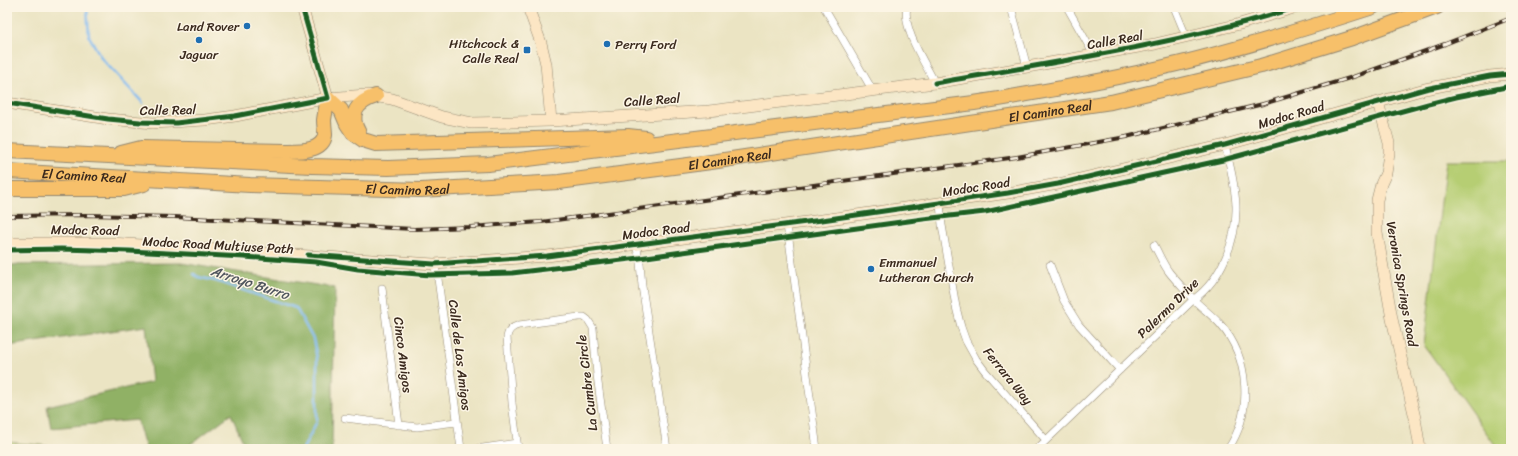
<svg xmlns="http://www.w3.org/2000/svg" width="1518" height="456" font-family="Sriracha,sans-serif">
	<rect width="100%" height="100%" fill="#fcf5e5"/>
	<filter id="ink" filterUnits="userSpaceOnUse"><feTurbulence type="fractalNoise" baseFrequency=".025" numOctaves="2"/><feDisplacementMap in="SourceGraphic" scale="8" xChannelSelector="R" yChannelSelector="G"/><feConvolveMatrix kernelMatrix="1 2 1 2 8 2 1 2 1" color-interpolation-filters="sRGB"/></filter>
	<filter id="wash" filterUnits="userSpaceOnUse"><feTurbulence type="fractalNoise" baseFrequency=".012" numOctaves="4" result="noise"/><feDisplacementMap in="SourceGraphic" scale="16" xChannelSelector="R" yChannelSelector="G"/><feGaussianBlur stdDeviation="0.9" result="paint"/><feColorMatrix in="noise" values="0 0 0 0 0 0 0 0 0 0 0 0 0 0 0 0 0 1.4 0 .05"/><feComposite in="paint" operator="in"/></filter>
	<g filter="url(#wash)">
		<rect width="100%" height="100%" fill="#ebe4c3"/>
		<path fill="#b6ce73" stroke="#787c48" d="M 1446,161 L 1511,161 L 1511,449 L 1498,449 L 1424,345 Z
			M 7,442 L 41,445 L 64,449 L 7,449 Z"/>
		<path fill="#90b165" stroke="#666e42" d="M 181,263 L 335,288 L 332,449 L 246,449 L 231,414 L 184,449 L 146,449 L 137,420 L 51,428 L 47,406 L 152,382 L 146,326 L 7,346 L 7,265 Z"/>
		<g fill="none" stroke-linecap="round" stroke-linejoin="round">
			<path stroke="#81bbf2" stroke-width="2.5" d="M 87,7 L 89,36 L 102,59 L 143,103
				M 194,274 L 198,277 L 216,281 L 296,308 L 313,339 L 317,358 L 317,421 L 303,449"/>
		</g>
	</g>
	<g filter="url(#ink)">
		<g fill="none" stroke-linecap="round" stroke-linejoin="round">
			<defs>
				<path id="street" d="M 824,7 L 873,91
					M 907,7 C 902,29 925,63 935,83
					M 1011,7 L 1027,67
					M 1067,7 L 1094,55
					M 1174,7 L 1186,36
					M 940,204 L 942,225 L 956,307 L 961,327 L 966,341 L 976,359 L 985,371 L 1046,440
					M 787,225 L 817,449
					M 636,244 L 640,263 L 642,286 L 667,449
					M 1154,245 C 1159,254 1163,264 1169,272 C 1176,281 1185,290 1193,299 C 1202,308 1212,315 1220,324 C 1250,358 1253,412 1228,449
					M 434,264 L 438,279 L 461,449
					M 1050,265 L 1064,301 L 1079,325 L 1120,370
					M 382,288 L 399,425
					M 345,418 L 417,427 L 456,422
					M 476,449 L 517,443
					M 518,449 L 512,403 L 507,337 C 508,330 512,327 519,325 L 579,317 L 584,317 L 588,320 L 593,328 L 597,375 L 607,449
					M 1037,449 L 1194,299 C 1221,280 1237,240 1236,206 C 1235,185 1230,165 1225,145
					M 1503,449 L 1511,447"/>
				<path id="secondary" d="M 302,7 L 328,98
					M 528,7 L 541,43 L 546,64 L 551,121
					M 1378,102 L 1389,143 L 1389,154 L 1386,173 L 1381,184 L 1377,200 L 1377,233 L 1392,319 L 1415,418 L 1420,449
					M 7,103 L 108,119 L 153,123 L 205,120 L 235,116 L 328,98 L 366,95 L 392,99 L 442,117 L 472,123 L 551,121 L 709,111 L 935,83 L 1027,67 L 1155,44 L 1240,24 L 1297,7
					M 7,243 L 111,243 L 434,264 L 547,256 L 822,220 L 1008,193 L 1058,184 L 1225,145 L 1425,89 L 1490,76 L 1511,74"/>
				<g id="highway">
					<path d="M 328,98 L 341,110 L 347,124 L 353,133 L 363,140 L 376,144 L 628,136 L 646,138"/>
					<path d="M 359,133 C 348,114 357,102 376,96"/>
					<path d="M 7,151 L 312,166 L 388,168 L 488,164 L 974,103 C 1042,92 1110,80 1177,64 C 1243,48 1308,28 1373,7"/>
					<path d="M 121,153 L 141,148 L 286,151 C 298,151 323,152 325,135 C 325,130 324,125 324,120 C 325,112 327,105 328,98"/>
					<path id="s1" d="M 7,171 L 250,185 L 421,190 L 559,182 L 711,162 L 1111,102 L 1261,66 L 1352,38 L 1437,7"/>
					<path d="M 7,189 L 124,189 L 144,184"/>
				</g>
			</defs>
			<use href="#street" stroke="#938770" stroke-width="8"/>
			<use href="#secondary" stroke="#938770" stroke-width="12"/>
			<use href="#highway" stroke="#938770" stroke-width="16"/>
			<use href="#street" stroke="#fff" stroke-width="7"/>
			<use href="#secondary" stroke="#fce6c4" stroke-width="11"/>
			<use href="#highway" stroke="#f7c06b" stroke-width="14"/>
			<defs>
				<path id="rail" d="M 7,216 L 87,215 L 174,217 L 414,229 L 471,227 L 541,222 L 631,210 L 1017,157 L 1126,137 L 1263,104 L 1353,77 L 1445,44 L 1511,18"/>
			</defs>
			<use href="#rail" stroke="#3b2a1e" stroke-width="4"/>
			<use href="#rail" stroke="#fcf5e5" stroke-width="2.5" stroke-dasharray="8" stroke-linecap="butt"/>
			<defs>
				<path id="cycleway" d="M 935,83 C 1057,62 1179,44 1297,7
					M 7,103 L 108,119 L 140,122 L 176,123 L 235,116 L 328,98 L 302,7
					M 7,250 L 61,249 L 129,251 L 244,257 L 316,262 L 358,269 L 430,275 L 512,273 L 639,258 L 923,219 L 985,212 L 1223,160 L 1428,104 L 1456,97 L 1511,86
					M 308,255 L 434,264 L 547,256 L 822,220 L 1008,193 L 1058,184 L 1225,145 L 1425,89 L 1490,76 L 1511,74"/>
			</defs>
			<use href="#cycleway" stroke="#fcf5e5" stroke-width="8"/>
			<use href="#cycleway" stroke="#1b5e20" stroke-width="5"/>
		</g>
	</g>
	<g fill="#1f6fb2" stroke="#fcf5e5" stroke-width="1.5">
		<circle cx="247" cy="26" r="4"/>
		<circle cx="199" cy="40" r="4"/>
		<circle cx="607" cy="44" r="4"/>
		<rect x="523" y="46" width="8" height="8" rx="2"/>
		<circle cx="871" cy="269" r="4"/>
	</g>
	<g text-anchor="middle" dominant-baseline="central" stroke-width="3" stroke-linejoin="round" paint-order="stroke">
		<g font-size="13" fill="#3b2a1e" stroke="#fcf5e5" text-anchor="end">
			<text x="239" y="26">Land Rover</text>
			<text x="519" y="43">Hitchcock &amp;<tspan x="519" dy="15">Calle Real</tspan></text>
			<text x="615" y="44" text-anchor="start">Perry Ford</text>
			<text x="199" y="54" text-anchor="middle">Jaguar</text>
			<text x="879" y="262" text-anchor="start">Emmanuel<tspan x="879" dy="15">Lutheran Church</tspan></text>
		</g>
		<g font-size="13" fill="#3b2a1e" stroke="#fcf5e5">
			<text transform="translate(1115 40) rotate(-10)">Calle Real</text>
			<text transform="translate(652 100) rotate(-4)">Calle Real</text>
			<text transform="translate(168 110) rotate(-1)">Calle Real</text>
			<text stroke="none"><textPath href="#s1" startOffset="1049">El Camino Real</textPath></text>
			<text transform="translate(1291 115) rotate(-16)">Modoc Road</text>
			<text stroke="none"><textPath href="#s1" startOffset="725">El Camino Real</textPath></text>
			<text stroke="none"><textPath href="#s1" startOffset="77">El Camino Real</textPath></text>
			<text transform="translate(976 187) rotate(-9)">Modoc Road</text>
			<text stroke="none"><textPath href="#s1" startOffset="401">El Camino Real</textPath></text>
			<text transform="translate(85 230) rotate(1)">Modoc Road</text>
			<text transform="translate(656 231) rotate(-7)">Modoc Road</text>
			<text transform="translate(218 245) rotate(3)">Modoc Road Multiuse Path</text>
			<text transform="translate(1402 284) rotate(80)">Veronica Springs Road</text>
			<text transform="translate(1168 308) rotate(-44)">Palermo Drive</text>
			<text transform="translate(403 355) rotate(83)">Cinco Amigos</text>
			<text transform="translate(460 355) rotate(83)">Calle de Los Amigos</text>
			<text transform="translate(1008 376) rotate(51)">Ferrara Way</text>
			<text transform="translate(587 383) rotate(-97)">La Cumbre Circle</text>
		</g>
		<g font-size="14" font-style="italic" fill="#50565e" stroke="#fcf5e5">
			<text transform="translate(250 283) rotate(18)">Arroyo Burro</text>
		</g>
	</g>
	<rect width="1518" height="456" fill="none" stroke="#fcf5e5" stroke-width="24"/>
</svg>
